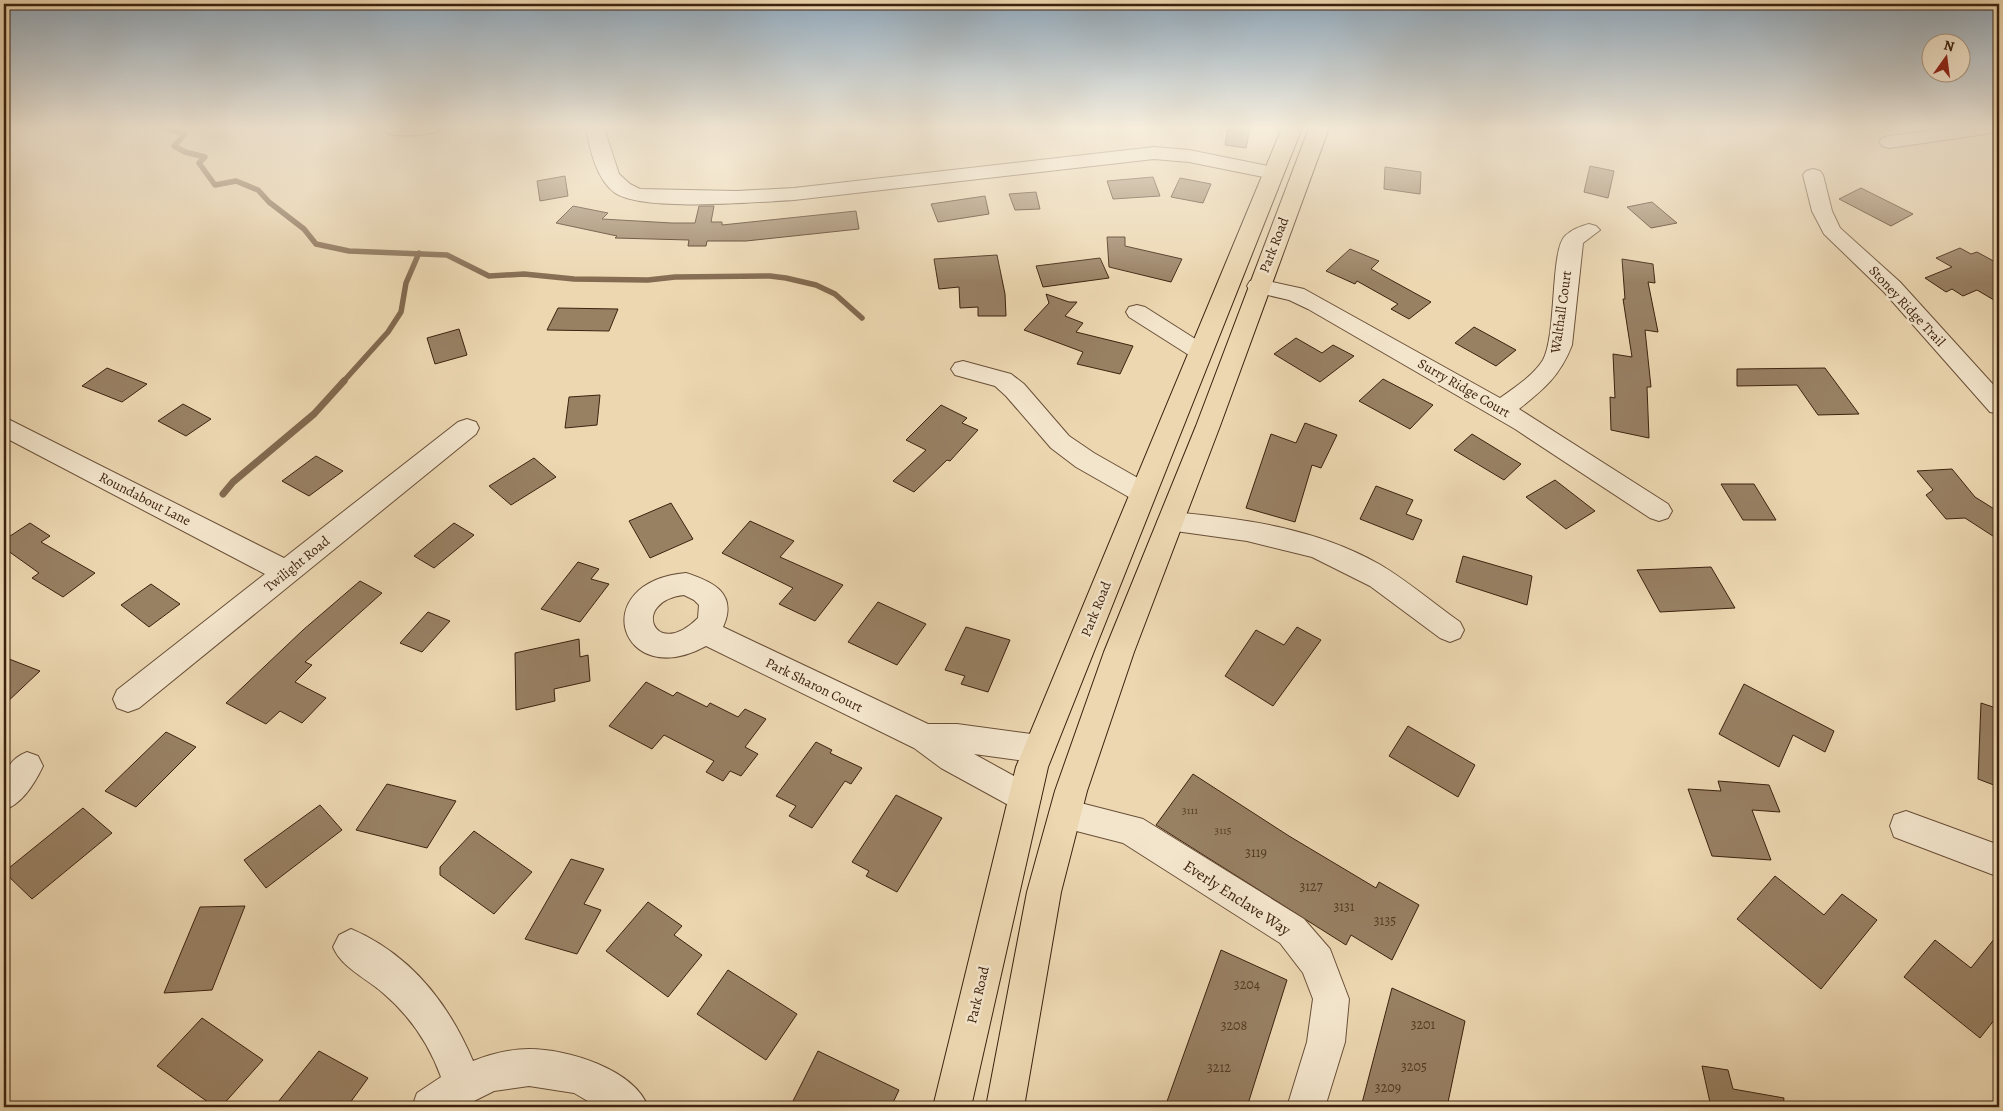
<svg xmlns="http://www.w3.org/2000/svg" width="2003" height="1111" font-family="Alegreya,serif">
	<rect width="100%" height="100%" fill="#ecd7b1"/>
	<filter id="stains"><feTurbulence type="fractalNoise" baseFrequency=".004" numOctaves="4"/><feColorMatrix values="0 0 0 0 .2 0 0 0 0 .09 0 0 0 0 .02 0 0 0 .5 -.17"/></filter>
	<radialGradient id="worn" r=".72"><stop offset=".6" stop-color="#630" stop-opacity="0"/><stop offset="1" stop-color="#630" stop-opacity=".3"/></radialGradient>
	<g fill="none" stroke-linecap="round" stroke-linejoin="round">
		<path stroke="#82694f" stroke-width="5.5" d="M 165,128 L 185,134 L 174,146 L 185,152 L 205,157 L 199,163 L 215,185 L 236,181 L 258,190 L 269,202 L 304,229 L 316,244 L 349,251 L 447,255 L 489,276 L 524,274 L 574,279 L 648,280 L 675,277 L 770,276 L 786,278 L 816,285 L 835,294 L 862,318
			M 342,383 L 388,332 L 401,312 L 406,283 L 419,253"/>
		<path stroke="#82694f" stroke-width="7" d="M 223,494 L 233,482 L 314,414 L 344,381"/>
	</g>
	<path fill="#988063" stroke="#3d220e" d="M 1228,128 L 1250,128 L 1246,148 L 1225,145 Z
		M 1590,166 L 1614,171 L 1608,198 L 1584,192 Z
		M 1385,167 L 1421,172 L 1420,194 L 1384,189 Z
		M 565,176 L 568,196 L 540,201 L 537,181 Z
		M 1153,177 L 1160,196 L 1113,199 L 1107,181 Z
		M 1180,178 L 1211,184 L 1203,203 L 1171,197 Z
		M 1861,188 L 1913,214 L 1891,226 L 1839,199 Z
		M 1036,192 L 1040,209 L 1015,210 L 1009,194 Z
		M 985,196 L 989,214 L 938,222 L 931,204 Z
		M 1652,202 L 1677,223 L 1651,228 L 1627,207 Z
		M 573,206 L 608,213 L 602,219 L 672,223 L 695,223 L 699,206 L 714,206 L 711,222 L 722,222 L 722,225 L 856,211 L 859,229 L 746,241 L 707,241 L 706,246 L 688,246 L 689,240 L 615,238 L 617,236 L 556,223 Z
		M 1107,237 L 1125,237 L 1125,246 L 1182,259 L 1171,282 L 1109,267 Z
		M 1960,248 L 1971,254 L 1977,252 L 1999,264 L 1999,303 L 1977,290 L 1963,296 L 1952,289 L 1946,292 L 1925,278 L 1952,267 L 1936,258 Z
		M 1350,249 L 1379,261 L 1371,269 L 1431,302 L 1409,319 L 1391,309 L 1398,304 L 1357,281 L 1355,284 L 1326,271 Z
		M 997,255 L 1005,294 L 1006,316 L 978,316 L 978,307 L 960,308 L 959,287 L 939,289 L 934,259 Z
		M 1100,258 L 1109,278 L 1043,287 L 1036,266 Z
		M 1622,259 L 1653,264 L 1655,283 L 1648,282 L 1658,332 L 1645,330 L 1651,387 L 1647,387 L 1649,438 L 1611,430 L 1610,397 L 1615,398 L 1613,354 L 1632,357 L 1623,299 L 1625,299 Z
		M 1046,294 L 1069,302 L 1077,302 L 1065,316 L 1083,323 L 1076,332 L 1133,346 L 1120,374 L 1077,364 L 1083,352 L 1024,330 L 1049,303 Z
		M 558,308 L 618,309 L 609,331 L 547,330 Z
		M 1474,327 L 1516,350 L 1496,366 L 1455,343 Z
		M 459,329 L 467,355 L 435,364 L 427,338 Z
		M 1296,338 L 1322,353 L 1333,345 L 1354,356 L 1320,382 L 1274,354 Z
		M 107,368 L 147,384 L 122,402 L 82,386 Z
		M 1825,368 L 1859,414 L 1818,415 L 1797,385 L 1737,386 L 1737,369 Z
		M 1383,379 L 1433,405 L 1410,429 L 1359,401 Z
		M 600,395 L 597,425 L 565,428 L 569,397 Z
		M 183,404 L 211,419 L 186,436 L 158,421 Z
		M 941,405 L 967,418 L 962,423 L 978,430 L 950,461 L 947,460 L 914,492 L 893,481 L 926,450 L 906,440 Z
		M 1305,423 L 1337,435 L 1321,468 L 1312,465 L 1295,522 L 1246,508 L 1271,434 L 1296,443 Z
		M 1472,434 L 1521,464 L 1504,480 L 1454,450 Z
		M 316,456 L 343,471 L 309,496 L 282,481 Z
		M 534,458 L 556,477 L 511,505 L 489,486 Z
		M 1952,469 L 1975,497 L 1999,512 L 1999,540 L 1965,518 L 1946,519 L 1926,495 L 1933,490 L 1917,471 Z
		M 1555,480 L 1595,511 L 1566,529 L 1526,497 Z
		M 1721,484 L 1754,484 L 1776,520 L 1743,520 Z
		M 1376,486 L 1413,500 L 1406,514 L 1422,520 L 1413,540 L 1360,519 Z
		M 671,503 L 693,539 L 650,558 L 629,521 Z
		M 750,521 L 794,541 L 780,557 L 843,585 L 815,621 L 779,604 L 793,588 L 722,553 Z
		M 30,523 L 50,536 L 41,542 L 95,573 L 63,597 L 32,578 L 39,573 L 4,548 L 4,540 Z
		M 454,523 L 474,535 L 434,568 L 414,556 Z
		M 1463,556 L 1532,576 L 1527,605 L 1456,582 Z
		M 578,562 L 599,569 L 591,579 L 609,584 L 580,622 L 541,609 Z
		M 1711,567 L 1735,608 L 1660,612 L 1637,570 Z
		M 360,581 L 382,593 L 305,662 L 312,665 L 295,682 L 326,698 L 302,723 L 280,711 L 266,724 L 226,703 L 303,630 Z
		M 151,584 L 180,604 L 149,627 L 121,605 Z
		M 878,602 L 926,624 L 897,665 L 848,642 Z
		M 428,612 L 450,621 L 422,652 L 400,643 Z
		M 966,627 L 1010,640 L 988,692 L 961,684 L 965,676 L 945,670 Z
		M 1297,627 L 1321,640 L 1273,706 L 1225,676 L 1256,630 L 1284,645 Z
		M 579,639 L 580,657 L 588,655 L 590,681 L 554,689 L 555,701 L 516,710 L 515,653 Z
		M 4,657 L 40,671 L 4,705 Z
		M 646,682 L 673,696 L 677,692 L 707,707 L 710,703 L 738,717 L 745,709 L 766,719 L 745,747 L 758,754 L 741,776 L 730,771 L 723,781 L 706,772 L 714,761 L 664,735 L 652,749 L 609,726 Z
		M 1744,684 L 1834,731 L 1825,752 L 1793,735 L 1779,767 L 1719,734 Z
		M 1981,703 L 1999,709 L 1999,787 L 1978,779 Z
		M 1408,726 L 1475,765 L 1458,797 L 1389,756 Z
		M 166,732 L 196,747 L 136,807 L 105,791 Z
		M 816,742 L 832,750 L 830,753 L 862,768 L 851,784 L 845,781 L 812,828 L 789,816 L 796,806 L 776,796 Z
		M 1193,774 L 1289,836 L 1376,888 L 1379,882 L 1419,905 L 1392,960 L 1351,935 L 1346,945 L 1156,825 Z
		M 1718,781 L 1769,785 L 1780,812 L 1752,810 L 1771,860 L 1712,856 L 1688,789 L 1721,791 Z
		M 387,784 L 456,801 L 427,848 L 356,830 Z
		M 896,795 L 942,818 L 897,892 L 866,876 L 869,871 L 852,862 Z
		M 320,805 L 342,830 L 266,888 L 244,860 Z
		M 83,808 L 112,833 L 32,899 L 4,872 Z
		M 474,831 L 532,872 L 494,914 L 440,875 L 440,867 Z
		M 571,859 L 604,869 L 584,904 L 601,910 L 577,954 L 525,939 Z
		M 1775,876 L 1824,915 L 1842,894 L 1877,920 L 1821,989 L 1737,919 Z
		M 648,902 L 682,926 L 674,935 L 702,955 L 668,997 L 606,951 Z
		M 245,906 L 212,990 L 164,993 L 200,907 Z
		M 1999,933 L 1999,1014 L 1980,1038 L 1904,977 L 1935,940 L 1971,968 Z
		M 1221,950 L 1287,980 L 1247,1107 L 1165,1107 Z
		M 728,970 L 797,1014 L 766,1060 L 697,1014 Z
		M 1392,988 L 1465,1021 L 1447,1107 L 1361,1107 Z
		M 202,1018 L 263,1060 L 221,1107 L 215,1107 L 157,1066 Z
		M 319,1051 L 368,1078 L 347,1107 L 274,1107 Z
		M 818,1051 L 899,1090 L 891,1107 L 790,1107 Z
		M 1702,1066 L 1728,1070 L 1733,1089 L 1784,1098 L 1783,1107 L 1711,1107 Z"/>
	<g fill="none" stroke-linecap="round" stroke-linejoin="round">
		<defs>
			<path id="minor" d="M 385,128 L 439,128 L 436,132 C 421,136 402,137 387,133 Z
				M 586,128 L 604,128 L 619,174 L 630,184 L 640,189 L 737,191 L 794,188 L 1154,147 L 1189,150 L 1273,167 L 1280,169 L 1283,173 L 1280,177 L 1273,179 L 1189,162 L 1154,159 L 794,200 C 757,202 643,212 615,193 C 596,179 590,149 586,128 Z
				M 1952,128 L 1999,128 L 1999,132 L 1889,148 L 1882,146 L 1879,142 L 1882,138 L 1889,136 Z
				M 1813,169 L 1820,171 L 1823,175 L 1832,211 L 1840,228 L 1900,282 L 1999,391 L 1999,414 L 1990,412 L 1884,292 L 1824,234 L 1812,211 L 1803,175 L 1806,171 Z
				M 1589,224 L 1596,226 L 1600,230 L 1583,243 L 1572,345 C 1560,376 1544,389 1519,409 L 1668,504 L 1672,511 L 1668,518 L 1659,521 L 1650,518 L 1515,429 L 1308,309 L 1289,300 L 1250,291 L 1247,286 L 1250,281 L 1258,279 L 1304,289 L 1500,398 C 1515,387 1533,376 1543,360 C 1557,334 1550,251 1565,236 C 1571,230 1581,226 1589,224 Z
				M 1137,305 L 1145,307 L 1208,347 L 1212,352 L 1208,357 L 1200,360 L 1192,357 L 1129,317 L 1126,312 L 1129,307 Z
				M 963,361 L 1011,374 L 1024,384 L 1069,436 L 1094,453 L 1152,486 L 1156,493 L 1152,500 L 1143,503 L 1134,500 L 1076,467 L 1051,448 L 1006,396 L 995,386 L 955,375 L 951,369 L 955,363 Z
				M 4,417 L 284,558 L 458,422 L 467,419 L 476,422 L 479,428 L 476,434 L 139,708 L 128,712 L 117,708 L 113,699 L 117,690 L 265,574 L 4,437 Z
				M 1170,512 C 1242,518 1315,528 1379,564 C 1408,581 1433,603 1460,622 L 1464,630 L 1460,638 L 1450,642 L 1440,638 L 1370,586 L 1312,557 L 1247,541 L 1161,529 L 1157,522 L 1161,515 Z
				M 686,573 C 714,582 738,594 723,627 L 928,724 L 957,724 L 1039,735 L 1050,739 L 1055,749 L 1050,759 L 1039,763 L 974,754 L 1036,788 L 1041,798 L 1036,808 L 1025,813 L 1014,808 L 941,768 L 914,748 L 706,646 C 620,693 585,582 686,573 ZM 684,595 L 694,600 L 699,605 L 698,618 C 654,662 630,601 684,595 Z
				M 27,752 L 38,756 L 43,766 C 35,783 22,804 4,810 C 4,784 0,763 27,752 Z
				M 1065,799 L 1143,819 L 1304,919 L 1330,949 L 1349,999 L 1345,1042 L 1325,1107 L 1287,1107 L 1307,1042 L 1313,999 L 1303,973 L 1280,943 L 1123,843 L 1053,825 L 1049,814 L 1053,803 Z
				M 1906,811 L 1999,845 L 1999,877 L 1894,837 L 1890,826 L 1894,815 Z
				M 351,929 C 410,954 449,1004 473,1061 C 491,1054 510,1049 529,1049 C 567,1049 634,1069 648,1107 L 598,1107 L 574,1093 L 529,1086 L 494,1091 L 462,1107 L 412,1107 L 417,1093 L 441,1077 C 429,1044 410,1016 383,993 C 366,978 342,968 333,947 L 339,935 Z"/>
			<path id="major" d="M 1282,128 L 1302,128 L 1048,767 L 971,1107 L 933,1107 L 1016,767 Z
				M 1309,128 L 1329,128 L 1220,426 L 1134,652 L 1087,791 L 1061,892 L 1024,1107 L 986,1107 L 1027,892 L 1055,791 L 1104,652 L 1196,426 Z"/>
		</defs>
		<use href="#minor" stroke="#694f37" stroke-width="2"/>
		<use href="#major" stroke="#3d220e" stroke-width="2"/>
		<use href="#minor" fill="#f3e5cc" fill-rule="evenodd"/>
		<use href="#major" fill="#ecd7b1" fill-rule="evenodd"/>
	</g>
	<linearGradient id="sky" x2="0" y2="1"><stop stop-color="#91a9bc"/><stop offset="0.45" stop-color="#f6eddc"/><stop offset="1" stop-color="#f6eddc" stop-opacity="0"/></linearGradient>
	<rect width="2003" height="283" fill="url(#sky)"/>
	<g text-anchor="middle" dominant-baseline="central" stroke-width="5" stroke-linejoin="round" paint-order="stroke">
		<g font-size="11" fill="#543a23">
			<text x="1190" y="810">3111</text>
			<text x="1223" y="830">3115</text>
		</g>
		<g font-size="14" fill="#3d220e" stroke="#f3e5cc">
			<text transform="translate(1274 245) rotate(-69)">Park Road</text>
			<text transform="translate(1907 306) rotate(47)">Stoney Ridge Trail</text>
			<text transform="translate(1561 312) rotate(-82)">Walthall Court</text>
			<text transform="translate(1464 388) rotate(30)">Surry Ridge Court</text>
			<text transform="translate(145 499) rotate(27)">Roundabout Lane</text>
			<text transform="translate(297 564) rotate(-39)">Twilight Road</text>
			<text transform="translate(1096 609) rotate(-68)">Park Road</text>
			<text transform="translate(814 685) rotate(26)">Park Sharon Court</text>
			<text transform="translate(978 995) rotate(-77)">Park Road</text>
		</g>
		<g font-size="14" fill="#543a23">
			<text x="1256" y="852">3119</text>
			<text x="1311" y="886">3127</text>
			<text x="1344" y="906">3131</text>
			<text x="1385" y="920">3135</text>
			<text x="1247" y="984">3204</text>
			<text x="1423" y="1024">3201</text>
			<text x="1234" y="1025">3208</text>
			<text x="1414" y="1066">3205</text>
			<text x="1219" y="1067">3212</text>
			<text x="1388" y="1087">3209</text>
		</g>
		<g font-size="16" fill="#3d220e" stroke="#f3e5cc">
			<text transform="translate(1237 898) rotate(33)">Everly Enclave Way</text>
		</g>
	</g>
	<rect width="2003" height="1111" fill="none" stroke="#ecd7b1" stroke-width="20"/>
	<rect x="5" y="5" width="1993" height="1101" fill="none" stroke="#3d220e" stroke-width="2.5"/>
	<rect x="10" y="10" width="1983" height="1091" fill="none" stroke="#3d220e"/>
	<g transform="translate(1946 58) rotate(14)"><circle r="24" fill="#f3e5cc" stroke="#aa9780"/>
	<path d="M0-4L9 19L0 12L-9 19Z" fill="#8f2418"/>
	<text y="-8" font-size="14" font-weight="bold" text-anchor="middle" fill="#3d220e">N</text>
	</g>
	<rect width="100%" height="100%" filter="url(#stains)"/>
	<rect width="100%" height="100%" fill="url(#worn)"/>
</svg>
